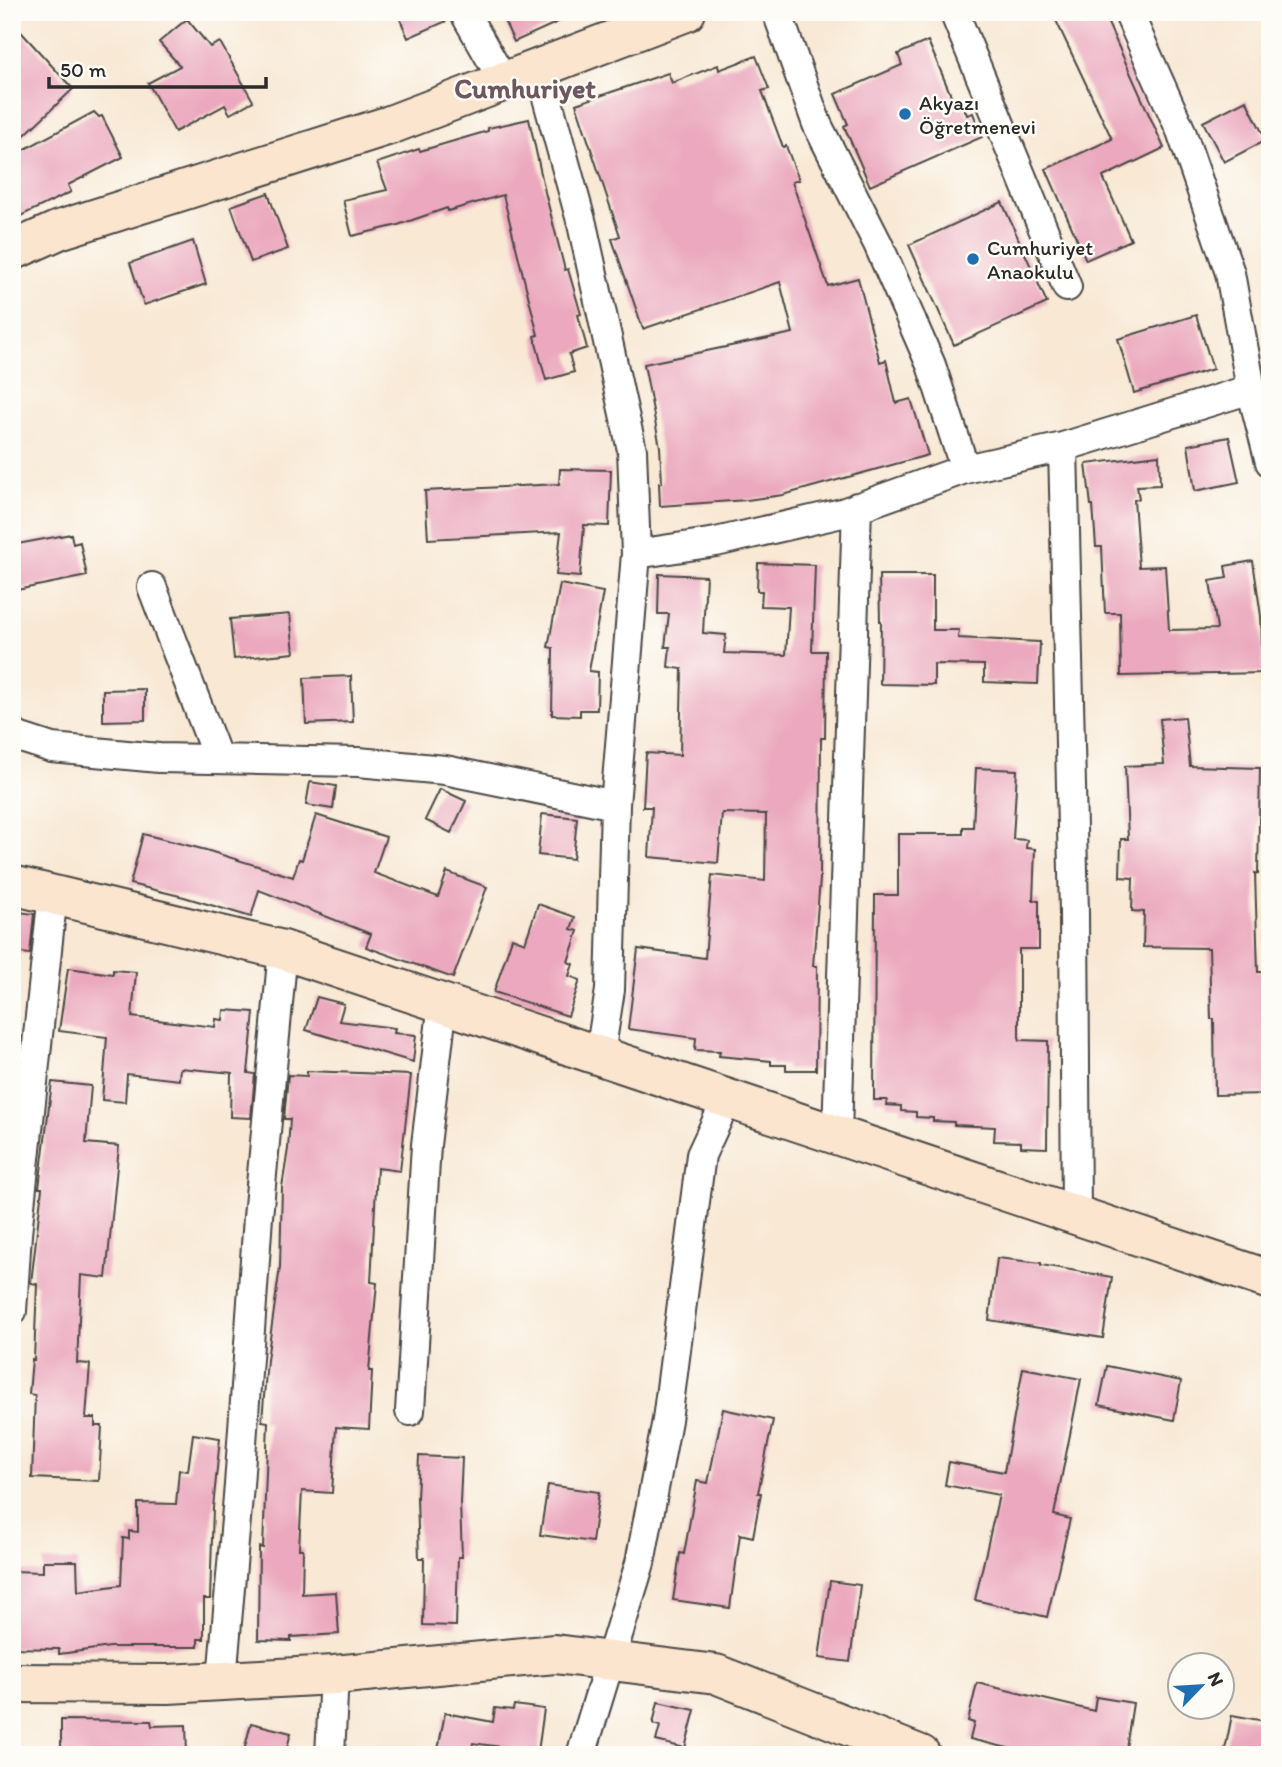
<svg xmlns="http://www.w3.org/2000/svg" width="1282" height="1767" font-family="Itim,sans-serif">
	<rect width="100%" height="100%" fill="#fdfcf7"/>
	<filter id="ink" filterUnits="userSpaceOnUse"><feTurbulence type="fractalNoise" baseFrequency=".0143" numOctaves="2"/><feDisplacementMap in="SourceGraphic" scale="14" xChannelSelector="R" yChannelSelector="G"/><feConvolveMatrix kernelMatrix="1 2 1 2 8 2 1 2 1" color-interpolation-filters="sRGB"/></filter>
	<filter id="wash" filterUnits="userSpaceOnUse"><feTurbulence type="fractalNoise" baseFrequency=".00686" numOctaves="4" result="noise"/><feDisplacementMap in="SourceGraphic" scale="28" xChannelSelector="R" yChannelSelector="G"/><feGaussianBlur stdDeviation="1.57" result="paint"/><feColorMatrix in="noise" values="0 0 0 0 0 0 0 0 0 0 0 0 0 0 0 0 0 1.4 0 .05"/><feComposite in="paint" operator="in"/></filter>
	<g filter="url(#wash)">
		<rect width="100%" height="100%" fill="#f8e8d4"/>
		<g id="blocks">
			<path fill="#eba8be" d="M 397,12 L 447,12 L 449,20 L 408,38 Z
				M 500,12 L 580,12 L 514,42 Z
				M 1052,12 L 1103,12 L 1164,148 L 1103,177 L 1131,240 L 1086,260 L 1046,169 L 1112,139 Z
				M 187,19 L 210,47 L 220,42 L 253,101 L 230,114 L 225,105 L 175,132 L 148,83 L 180,66 L 159,42 Z
				M 12,22 L 73,89 L 12,147 Z
				M 928,41 L 955,105 L 962,103 L 967,115 L 973,113 L 982,137 L 870,186 L 844,126 L 848,124 L 835,94 L 902,65 L 898,54 Z
				M 756,56 L 769,89 L 762,91 L 783,147 L 786,146 L 799,180 L 792,182 L 828,286 L 858,278 L 880,362 L 886,360 L 896,403 L 911,399 L 928,455 L 783,495 L 747,500 L 660,506 L 659,483 L 662,483 L 660,447 L 644,364 L 793,333 L 780,282 L 643,329 L 612,239 L 620,236 L 576,104 L 668,73 L 672,83 L 718,65 L 719,70 Z
				M 1246,100 L 1266,140 L 1224,162 L 1203,122 Z
				M 94,112 L 99,117 L 102,116 L 123,157 L 68,185 L 71,192 L 12,220 L 12,156 Z
				M 529,119 L 545,192 L 565,270 L 568,269 L 581,314 L 578,315 L 587,348 L 569,354 L 574,372 L 546,380 L 534,336 L 538,335 L 503,195 L 448,211 L 447,208 L 398,225 L 352,236 L 343,200 L 387,190 L 377,163 L 419,149 L 420,151 L 488,131 L 488,128 Z
				M 268,193 L 288,249 L 251,262 L 231,206 Z
				M 1002,202 L 1047,303 L 954,345 L 909,245 Z
				M 193,241 L 206,284 L 144,305 L 130,263 Z
				M 1196,315 L 1213,369 L 1134,393 L 1118,339 Z
				M 1229,437 L 1239,482 L 1195,491 L 1188,445 Z
				M 1159,455 L 1160,485 L 1137,486 L 1139,499 L 1134,500 L 1139,567 L 1165,566 L 1169,630 L 1217,629 L 1210,581 L 1227,578 L 1225,566 L 1253,561 L 1261,616 L 1263,673 L 1121,676 L 1120,613 L 1105,613 L 1102,547 L 1096,547 L 1093,505 L 1091,505 L 1086,464 Z
				M 560,469 L 611,470 L 609,526 L 584,525 L 580,577 L 556,575 L 561,532 L 428,539 L 425,491 L 559,484 Z
				M 71,534 L 73,544 L 80,542 L 87,576 L 12,591 L 12,545 Z
				M 758,563 L 815,565 L 812,651 L 826,651 L 825,738 L 821,738 L 820,879 L 813,966 L 817,966 L 816,1070 L 786,1070 L 786,1065 L 771,1065 L 771,1061 L 719,1056 L 720,1051 L 695,1050 L 696,1038 L 628,1029 L 638,949 L 705,958 L 712,875 L 765,881 L 766,814 L 722,813 L 718,863 L 649,857 L 652,807 L 643,807 L 646,753 L 680,755 L 682,669 L 668,667 L 670,647 L 665,647 L 669,614 L 658,614 L 659,574 L 706,576 L 703,633 L 726,635 L 724,653 L 786,655 L 789,607 L 761,606 L 762,591 L 757,591 Z
				M 879,575 L 933,575 L 933,630 L 959,630 L 958,638 L 1040,642 L 1038,684 L 984,682 L 984,665 L 934,664 L 934,685 L 880,684 L 881,621 L 880,621 Z
				M 560,584 L 603,592 L 589,671 L 598,672 L 597,710 L 580,710 L 580,716 L 552,715 L 553,648 L 548,647 Z
				M 290,614 L 294,653 L 234,659 L 230,619 Z
				M 351,676 L 353,722 L 306,724 L 304,678 Z
				M 145,689 L 145,720 L 103,721 L 103,690 Z
				M 1185,717 L 1190,766 L 1260,768 L 1258,874 L 1255,873 L 1258,972 L 1263,972 L 1268,1094 L 1215,1095 L 1214,1019 L 1211,1019 L 1209,948 L 1143,947 L 1144,912 L 1132,911 L 1133,878 L 1120,877 L 1121,839 L 1128,839 L 1125,766 L 1164,764 L 1160,719 Z
				M 976,768 L 1017,770 L 1013,839 L 1027,840 L 1026,848 L 1035,849 L 1033,900 L 1039,900 L 1039,949 L 1019,949 L 1019,1037 L 1020,1040 L 1048,1041 L 1047,1148 L 1021,1147 L 1021,1142 L 994,1141 L 995,1127 L 954,1125 L 954,1122 L 933,1121 L 933,1118 L 916,1117 L 916,1112 L 901,1111 L 901,1106 L 886,1105 L 887,1100 L 874,1100 L 875,895 L 898,895 L 898,834 L 963,834 L 963,827 L 973,827 Z
				M 310,782 L 336,786 L 333,809 L 306,805 Z
				M 440,789 L 466,801 L 451,833 L 425,820 Z
				M 542,814 L 577,818 L 573,859 L 538,855 Z
				M 316,815 L 386,837 L 374,873 L 438,897 L 447,872 L 487,887 L 453,978 L 366,947 L 371,934 L 259,890 L 251,917 L 184,897 L 130,884 L 143,834 L 206,850 L 293,877 L 299,859 L 302,860 Z
				M 538,904 L 575,917 L 571,929 L 578,931 L 568,962 L 573,964 L 569,976 L 580,980 L 568,1016 L 494,992 L 512,938 L 525,943 Z
				M 12,911 L 34,914 L 30,954 L 12,952 Z
				M 68,968 L 113,974 L 113,970 L 136,972 L 132,1017 L 215,1027 L 216,1019 L 223,1020 L 224,1010 L 254,1012 L 248,1073 L 255,1074 L 251,1118 L 230,1117 L 231,1073 L 234,1073 L 180,1068 L 179,1080 L 127,1074 L 125,1102 L 102,1100 L 107,1037 L 59,1031 Z
				M 317,997 L 344,1004 L 339,1021 L 395,1028 L 394,1033 L 416,1035 L 413,1062 L 306,1030 Z
				M 307,1071 L 411,1075 L 400,1171 L 377,1168 L 371,1282 L 377,1283 L 369,1371 L 372,1371 L 369,1429 L 336,1427 L 332,1493 L 302,1491 L 299,1549 L 303,1549 L 302,1594 L 336,1592 L 339,1634 L 291,1637 L 291,1641 L 258,1640 L 259,1547 L 263,1548 L 268,1422 L 262,1421 L 267,1360 L 280,1267 L 282,1187 L 288,1149 L 290,1119 L 284,1119 L 288,1075 L 307,1076 Z
				M 52,1082 L 91,1086 L 86,1143 L 119,1146 L 106,1278 L 81,1275 L 77,1363 L 90,1364 L 86,1418 L 95,1418 L 95,1426 L 102,1426 L 99,1481 L 32,1478 L 35,1395 L 29,1394 L 32,1359 L 34,1360 L 37,1284 L 31,1283 L 42,1188 L 39,1188 Z
				M 997,1258 L 1041,1263 L 1041,1265 L 1112,1277 L 1103,1338 L 989,1320 Z
				M 1107,1366 L 1181,1381 L 1174,1420 L 1099,1405 Z
				M 1023,1368 L 1081,1379 L 1054,1515 L 1070,1519 L 1047,1617 L 975,1600 L 999,1495 L 945,1485 L 949,1462 L 1004,1472 Z
				M 723,1409 L 773,1420 L 758,1493 L 761,1493 L 753,1537 L 740,1534 L 730,1608 L 673,1600 L 680,1553 L 684,1554 L 697,1481 L 708,1483 Z
				M 193,1434 L 220,1438 L 213,1508 L 210,1599 L 204,1599 L 204,1639 L 198,1639 L 198,1647 L 110,1647 L 59,1654 L 59,1649 L 12,1648 L 12,1571 L 43,1572 L 43,1561 L 77,1561 L 78,1591 L 121,1585 L 123,1538 L 129,1539 L 129,1531 L 138,1532 L 138,1503 L 176,1504 L 179,1470 L 188,1471 Z
				M 419,1456 L 462,1458 L 460,1503 L 462,1557 L 458,1557 L 456,1626 L 423,1625 L 424,1558 L 419,1558 L 417,1498 Z
				M 548,1485 L 599,1492 L 592,1542 L 540,1535 Z
				M 830,1581 L 860,1585 L 850,1662 L 819,1658 Z
				M 977,1683 L 1094,1711 L 1096,1697 L 1133,1703 L 1125,1755 L 1037,1755 L 970,1739 L 974,1723 L 968,1721 Z
				M 658,1702 L 695,1710 L 685,1748 L 656,1741 L 660,1726 L 653,1724 Z
				M 514,1705 L 544,1709 L 538,1752 L 473,1743 L 470,1755 L 437,1755 L 445,1713 L 493,1722 L 495,1708 L 513,1710 Z
				M 1232,1715 L 1270,1722 L 1270,1755 L 1224,1755 Z
				M 61,1720 L 151,1721 L 152,1726 L 186,1725 L 187,1755 L 61,1755 Z
				M 251,1723 L 291,1733 L 285,1755 L 243,1755 Z"/>
		</g>
	</g>
	<g filter="url(#ink)">
		<use href="#blocks" fill-opacity="0" stroke="#4a4744" stroke-width="2"/>
		<g fill="none" stroke-linecap="round" stroke-linejoin="round">
			<defs>
				<path id="street" d="M 464,12 L 504,82
					M 777,12 L 817,124 L 878,244 L 931,365 L 965,469
					M 954,12 L 1067,287
					M 1128,12 L 1181,131 L 1230,273 L 1251,389 L 1270,462
					M 539,69 L 582,224 L 632,450 L 636,554 L 615,805 L 610,990 L 600,1054
					M 1063,447 L 1074,913 L 1076,1215
					M 636,554 L 716,542 L 842,513 L 965,469 L 1063,447 L 1251,389
					M 152,587 L 218,759
					M 12,732 L 18,737 L 52,748 L 159,758 L 358,762 L 445,770 L 615,805
					M 837,1134 L 857,507
					M 12,1311 L 17,1234 L 53,893
					M 410,1411 L 426,1145 L 443,1002
					M 222,1679 L 239,1485 L 258,1217 L 283,950
					M 330,1755 L 334,1675
					M 581,1755 L 640,1563 L 667,1420 L 701,1155 L 728,1097"/>
				<path id="secondary" d="M 12,251 L 59,230 L 390,125 L 686,12
					M 12,885 L 283,950 L 1270,1280
					M 12,1683 L 168,1684 L 334,1675 L 555,1654 L 716,1674 L 921,1755"/>
			</defs>
			<use href="#street" stroke="#4a4744" stroke-width="32"/>
			<use href="#secondary" stroke="#4a4744" stroke-width="42"/>
			<use href="#street" stroke="#fff" stroke-width="28"/>
			<use href="#secondary" stroke="#fbe5cf" stroke-width="38"/>
		</g>
	</g>
	<g fill="#1f6fb2" stroke="#fdfcf7" stroke-width="2.5">
		<circle cx="905" cy="114" r="7"/>
		<circle cx="973" cy="259" r="7"/>
	</g>
	<g text-anchor="middle" dominant-baseline="central" stroke-width="5" stroke-linejoin="round" paint-order="stroke">
		<g font-size="21" fill="#2b2b2b" stroke="#fdfcf7" text-anchor="start">
			<text x="919" y="102">Akyazı<tspan x="919" dy="24">Öğretmenevi</tspan></text>
			<text x="987" y="247">Cumhuriyet<tspan x="987" dy="24">Anaokulu</tspan></text>
		</g>
		<g font-size="28" font-weight="bold" fill="#6e575e" stroke="#fdfcf7">
			<text x="525" y="88">Cumhuriyet</text>
		</g>
	</g>
	<rect width="1282" height="1767" fill="none" stroke="#fdfcf7" stroke-width="42"/>
	<g transform="translate(1201 1686) rotate(65)"><circle r="33" fill="#fdfcf7" stroke="#a9a8a5" stroke-width="2"/>
	<path d="M0-5L12 26L0 18L-12 26Z" fill="#1f6fb2"/>
	<text y="-10" font-size="19" font-weight="bold" text-anchor="middle" fill="#2b2b2b">N</text>
	</g>
	<path d="M49 77v10h217v-10" fill="none" stroke="#2b2b2b" stroke-width="3.5"/>
	<text x="60" y="77" font-size="21" fill="#2b2b2b" stroke="#fdfcf7" stroke-width="5" paint-order="stroke">50 m</text>
</svg>
